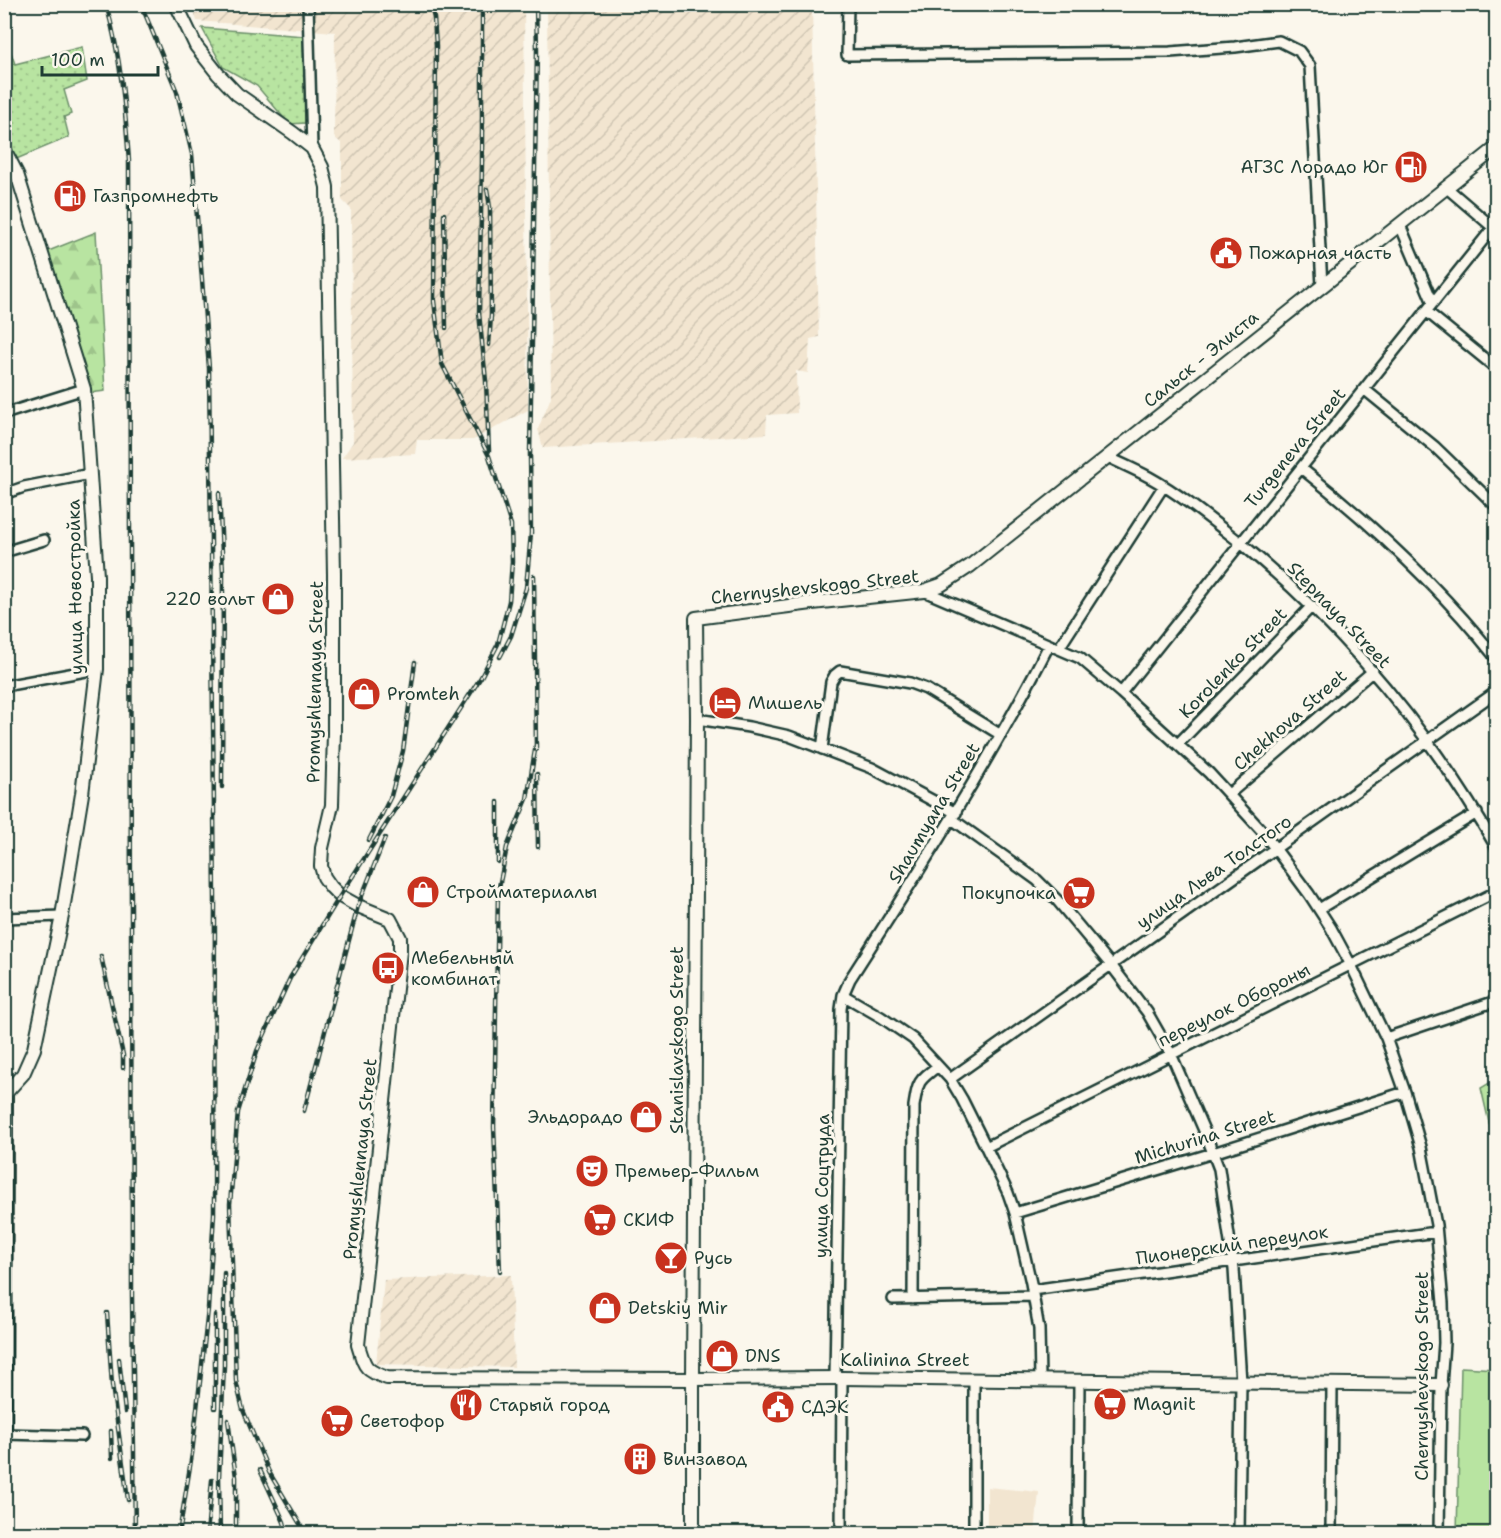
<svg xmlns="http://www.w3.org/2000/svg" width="1501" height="1538" font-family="'Shantell Sans',sans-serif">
	<defs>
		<pattern id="industrial-furrows" width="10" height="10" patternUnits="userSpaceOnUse" patternTransform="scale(1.5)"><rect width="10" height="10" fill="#f2e5d0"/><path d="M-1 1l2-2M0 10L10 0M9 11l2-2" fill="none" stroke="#cfc5b3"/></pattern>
		<pattern id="forest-firs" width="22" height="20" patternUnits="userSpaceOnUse" patternTransform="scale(1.5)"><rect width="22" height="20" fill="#b8e4a1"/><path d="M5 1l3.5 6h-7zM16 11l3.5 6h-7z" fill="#9ec48b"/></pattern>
		<pattern id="park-dots" width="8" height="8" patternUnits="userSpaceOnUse" patternTransform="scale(1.5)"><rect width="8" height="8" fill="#b8e4a1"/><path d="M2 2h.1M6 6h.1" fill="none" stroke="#9ec48b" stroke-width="1.8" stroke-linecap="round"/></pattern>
	</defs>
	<rect width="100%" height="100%" fill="#fbf7ec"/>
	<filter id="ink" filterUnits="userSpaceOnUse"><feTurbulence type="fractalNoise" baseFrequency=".0167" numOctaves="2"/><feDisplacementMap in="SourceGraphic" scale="12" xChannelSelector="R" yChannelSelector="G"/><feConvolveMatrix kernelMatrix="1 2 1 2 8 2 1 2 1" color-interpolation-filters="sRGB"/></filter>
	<g filter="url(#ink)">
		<path fill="#f2e5d0" d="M 987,1487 L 1039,1492 L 1035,1533 L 987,1533 Z"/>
		<path fill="url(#industrial-furrows)" d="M 192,5 L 524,5 L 528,410 L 473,440 L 417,440 L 415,454 L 342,458 L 353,442 L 351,209 L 342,200 L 342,144 L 334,137 L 335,32 L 197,21 Z
			M 547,5 L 812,5 L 819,337 L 810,339 L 808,373 L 796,371 L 797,413 L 767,415 L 766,434 L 543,448 L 538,429 L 551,397 Z
			M 511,1275 L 514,1367 L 376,1364 L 384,1280 Z"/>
		<path fill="#b8e4a1" stroke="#6c906a" stroke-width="1.5" d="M 1496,1079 L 1496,1153 L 1481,1088 Z
			M 1461,1367 L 1496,1369 L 1496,1533 L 1457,1533 Z"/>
		<path fill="url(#forest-firs)" stroke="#6c906a" stroke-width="1.5" d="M 96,232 L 105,391 L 90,393 L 46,252 Z"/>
		<path fill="url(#park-dots)" stroke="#6c906a" stroke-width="1.5" d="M 202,28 L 304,36 L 305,123 L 289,124 L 257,86 L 223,67 Z
			M 9,47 L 15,64 L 82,47 L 87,81 L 64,90 L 71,114 L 64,117 L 69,137 L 14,160 L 5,140 L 5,48 Z"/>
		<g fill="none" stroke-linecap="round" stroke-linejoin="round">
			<defs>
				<path id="minor" d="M 308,4 L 312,148
					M 848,4 L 847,55 L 1170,52 L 1235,47 L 1279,41 L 1299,51 L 1310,66 L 1322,286
					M 1447,188 L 1496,230
					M 1400,225 L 1433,303
					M 1426,311 L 1496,368
					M 1364,389 L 1435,447 L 1496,506
					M 4,414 L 84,389
					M 1108,457 C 1122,464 1136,470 1149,477 C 1180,494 1214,522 1242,544 C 1346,630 1429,730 1496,847
					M 1301,468 C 1373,525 1439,586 1496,658
					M 4,494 L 24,487 L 90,474
					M 4,552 L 44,540
					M 924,591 L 1080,658 L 1121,693 L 1209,773 L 1262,831 L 1309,894 L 1331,928 L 1351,965 L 1386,1038 L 1405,1092 L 1421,1147 L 1436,1225 L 1443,1303 L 1444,1343 L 1441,1385 L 1439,1534
					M 1059,648 L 1163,487
					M 4,686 L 97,669
					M 1121,693 L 1496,224
					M 697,719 L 749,727 L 789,736 L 872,768 L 956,813
					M 1178,744 L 1312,606
					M 822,749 L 831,682 L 835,675 L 840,671 L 910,683 L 926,689 L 1001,735
					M 1229,794 L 1373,671
					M 952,819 L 1037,880 L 1057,900 L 1111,965 L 1147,1012 L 1171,1054 L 1206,1135 L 1219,1169 L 1234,1269 L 1241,1382 L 1239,1534
					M 1319,909 L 1477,813
					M 4,918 L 62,916
					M 843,995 L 881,1017 L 913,1039 L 950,1079 L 962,1099 L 986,1147 L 1008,1193 L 1015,1213 L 1031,1283 L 1039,1329 L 1040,1379
					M 1386,1038 L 1496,1001
					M 950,1079 L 1496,692
					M 986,1147 L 1496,892
					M 1015,1213 L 1213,1153 L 1405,1092
					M 1032,1290 L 1436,1232
					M 893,1299 L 1033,1296
					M 913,1299 L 914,1106 C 918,1081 918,1081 938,1066
					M 835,1378 L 841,1009 L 843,995 L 850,979 C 920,870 990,761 1049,645
					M 974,1379 L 974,1534
					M 4,1434 L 82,1436
					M 6,1434 L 7,1092
					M 841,1534 L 842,1378
					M 1078,1534 L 1079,1380
					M 1331,1534 L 1332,1383"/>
				<path id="major" d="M 176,4 L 196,46 L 218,74 L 237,94 L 293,133 L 312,148 L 322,167 L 327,187 L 334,574 L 334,733 L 332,805 L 322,848 L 321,866 L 324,877 L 331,887 L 340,896 L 358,906 L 390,919 L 400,938 L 400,951 L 358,1345 C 365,1367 364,1370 387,1378 L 693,1379 L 842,1378 L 1441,1385
					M 4,149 L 17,174 L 84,389 L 97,576 L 97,669 L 82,794 L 62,916 L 34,1049 L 23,1074 L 4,1095
					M 693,1534 L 693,1379 L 697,719 L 696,618 L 812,603 L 924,591 L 941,585 L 970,566 L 1496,148"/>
			</defs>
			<use href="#minor" stroke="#1f3d34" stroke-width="14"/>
			<use href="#major" stroke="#1f3d34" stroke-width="16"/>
			<use href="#minor" stroke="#fbf7ec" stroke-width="9"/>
			<use href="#major" stroke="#fbf7ec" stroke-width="12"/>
			<defs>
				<path id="rail" d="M 106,4 C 121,56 125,108 129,161 L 132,1296 L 135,1534
					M 141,4 L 177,92 L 192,154 L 209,368 L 215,899 L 214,1214 L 208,1309 L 192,1454 L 179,1534
					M 482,4 L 482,163 L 479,313 L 486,381 L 489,451
					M 487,189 L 490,207 L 491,315 L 489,345
					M 444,214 L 446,328
					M 219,493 L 223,573 L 222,787
					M 534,576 L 536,750
					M 500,657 L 511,636 L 526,588 L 531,533 L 530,454 L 537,50 L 536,4
					M 537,774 L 538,847
					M 369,840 L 391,796 L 403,751 L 415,662
					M 498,862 L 498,802
					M 101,956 L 123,1055 L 123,1068
					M 304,1111 L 358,906 L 385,838
					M 500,1271 L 494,1127 L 498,892 L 507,847 L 527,799 L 536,744
					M 107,1313 L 112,1385 L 128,1500
					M 119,1359 L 125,1412
					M 215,1408 L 215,1315
					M 228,1420 L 236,1477 L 236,1534
					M 111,1431 L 112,1458
					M 260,1470 L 284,1522 L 287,1534
					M 207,1534 L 212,1480
					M 220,1534 L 219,1477 L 224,1365 L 224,1273
					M 306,1534 L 269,1472 L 243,1410 L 236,1381 L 230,1204 L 238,1112 L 257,1051 L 290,978 L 340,896 L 481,677 L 498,644 L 509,601 L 512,562 L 511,525 L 489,456 L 442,364 L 434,301 L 436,46 L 434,18 L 430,4"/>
			</defs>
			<use href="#rail" stroke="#1f3d34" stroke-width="4.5"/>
			<use href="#rail" stroke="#fbf7ec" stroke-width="2" stroke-dasharray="7" stroke-linecap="butt"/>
		</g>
	</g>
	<defs>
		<symbol id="fuel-disc" viewBox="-11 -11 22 22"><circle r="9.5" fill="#c8321e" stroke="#fbf7ec"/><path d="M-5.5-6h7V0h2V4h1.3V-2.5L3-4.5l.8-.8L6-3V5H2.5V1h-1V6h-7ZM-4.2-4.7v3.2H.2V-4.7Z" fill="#fff"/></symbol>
		<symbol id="civic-disc" viewBox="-11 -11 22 22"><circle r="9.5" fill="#c8321e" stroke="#fbf7ec"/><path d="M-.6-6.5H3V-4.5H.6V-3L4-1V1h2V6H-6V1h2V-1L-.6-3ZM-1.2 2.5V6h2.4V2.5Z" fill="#fff"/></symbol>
		<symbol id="shop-disc" viewBox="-11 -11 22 22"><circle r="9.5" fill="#c8321e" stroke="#fbf7ec"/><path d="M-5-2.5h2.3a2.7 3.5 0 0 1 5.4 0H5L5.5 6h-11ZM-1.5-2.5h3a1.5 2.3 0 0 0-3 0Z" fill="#fff"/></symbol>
		<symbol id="hotel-disc" viewBox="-11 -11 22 22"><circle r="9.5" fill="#c8321e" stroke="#fbf7ec"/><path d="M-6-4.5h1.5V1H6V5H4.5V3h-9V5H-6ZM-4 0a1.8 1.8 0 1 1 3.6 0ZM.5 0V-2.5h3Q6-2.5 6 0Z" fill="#fff"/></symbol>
		<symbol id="supermarket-disc" viewBox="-11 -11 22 22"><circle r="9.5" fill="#c8321e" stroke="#fbf7ec"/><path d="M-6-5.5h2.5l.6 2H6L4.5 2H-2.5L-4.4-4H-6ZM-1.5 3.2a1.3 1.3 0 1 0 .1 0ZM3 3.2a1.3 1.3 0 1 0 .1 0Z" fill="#fff"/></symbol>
		<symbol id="bus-disc" viewBox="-11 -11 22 22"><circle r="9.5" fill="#c8321e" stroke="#fbf7ec"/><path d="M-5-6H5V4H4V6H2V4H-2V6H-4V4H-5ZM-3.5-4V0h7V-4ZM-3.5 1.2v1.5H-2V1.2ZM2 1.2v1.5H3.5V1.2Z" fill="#fff"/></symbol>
		<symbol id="theatre-disc" viewBox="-11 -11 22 22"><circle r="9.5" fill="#c8321e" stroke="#fbf7ec"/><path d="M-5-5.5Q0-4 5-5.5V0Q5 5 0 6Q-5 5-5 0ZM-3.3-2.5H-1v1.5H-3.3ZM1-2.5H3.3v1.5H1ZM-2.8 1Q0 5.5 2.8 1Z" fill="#fff"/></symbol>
		<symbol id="bar-disc" viewBox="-11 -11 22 22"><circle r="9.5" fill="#c8321e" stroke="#fbf7ec"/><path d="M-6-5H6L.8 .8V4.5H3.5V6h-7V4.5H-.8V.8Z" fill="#fff"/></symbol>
		<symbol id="restaurant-disc" viewBox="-11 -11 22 22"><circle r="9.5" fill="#c8321e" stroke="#fbf7ec"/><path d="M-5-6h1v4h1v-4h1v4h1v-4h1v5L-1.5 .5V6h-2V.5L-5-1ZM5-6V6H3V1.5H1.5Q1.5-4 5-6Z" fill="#fff"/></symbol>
		<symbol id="building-disc" viewBox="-11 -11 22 22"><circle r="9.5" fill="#c8321e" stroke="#fbf7ec"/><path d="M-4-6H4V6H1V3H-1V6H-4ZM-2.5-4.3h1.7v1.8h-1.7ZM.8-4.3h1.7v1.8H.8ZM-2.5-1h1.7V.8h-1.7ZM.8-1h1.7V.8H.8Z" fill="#fff"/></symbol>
	</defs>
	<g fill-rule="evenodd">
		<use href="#fuel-disc" x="1392" y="148" width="38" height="38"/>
		<use href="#fuel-disc" x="51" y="177" width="38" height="38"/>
		<use href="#civic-disc" x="1207" y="234" width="38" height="38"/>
		<use href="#shop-disc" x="259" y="580" width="38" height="38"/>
		<use href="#shop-disc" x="345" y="675" width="38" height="38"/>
		<use href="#hotel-disc" x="706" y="684" width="38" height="38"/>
		<use href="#shop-disc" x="404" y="873" width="38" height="38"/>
		<use href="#supermarket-disc" x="1060" y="874" width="38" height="38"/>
		<use href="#bus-disc" x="369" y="949" width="38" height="38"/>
		<use href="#shop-disc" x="627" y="1098" width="38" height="38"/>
		<use href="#theatre-disc" x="573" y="1152" width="38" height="38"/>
		<use href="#supermarket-disc" x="581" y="1201" width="38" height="38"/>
		<use href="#bar-disc" x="652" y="1239" width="38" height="38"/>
		<use href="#shop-disc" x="586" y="1289" width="38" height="38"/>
		<use href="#shop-disc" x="703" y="1337" width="38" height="38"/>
		<use href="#supermarket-disc" x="1091" y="1385" width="38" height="38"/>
		<use href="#restaurant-disc" x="447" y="1386" width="38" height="38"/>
		<use href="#civic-disc" x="759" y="1388" width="38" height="38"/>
		<use href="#supermarket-disc" x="318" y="1402" width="38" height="38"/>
		<use href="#building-disc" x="621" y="1440" width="38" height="38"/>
	</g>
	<g text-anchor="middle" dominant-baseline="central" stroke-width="6" stroke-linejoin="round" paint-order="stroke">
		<g font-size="18" fill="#1f3d34" stroke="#fbf7ec" text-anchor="start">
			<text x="1388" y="167" text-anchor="end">АГЗС Лорадо Юг</text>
			<text x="93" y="196">Газпромнефть</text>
			<text x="1249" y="253">Пожарная часть</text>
			<text x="255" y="599" text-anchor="end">220 вольт</text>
			<text x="387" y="694">Promteh</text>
			<text x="748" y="703">Мишель</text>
			<text x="446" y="892">Стройматериалы</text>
			<text x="1056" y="893" text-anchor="end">Покупочка</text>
			<text x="411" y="958">Мебельный<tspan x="411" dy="21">комбинат</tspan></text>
			<text x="623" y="1117" text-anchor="end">Эльдорадо</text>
			<text x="615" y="1171">Премьер-Фильм</text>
			<text x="623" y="1220">СКИФ</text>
			<text x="694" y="1258">Русь</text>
			<text x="628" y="1308">Detskiy Mir</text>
			<text x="745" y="1356">DNS</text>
			<text x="1133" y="1404">Magnit</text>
			<text x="489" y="1405">Старый город</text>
			<text x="801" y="1407">СДЭК</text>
			<text x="360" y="1421">Светофор</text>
			<text x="663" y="1459">Винзавод</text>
		</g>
		<g font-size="18" fill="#1f3d34" stroke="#fbf7ec">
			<text transform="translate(1201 359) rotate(-39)">Сальск - Элиста</text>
			<text transform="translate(1295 448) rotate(-51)">Turgeneva Street</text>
			<text transform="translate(75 587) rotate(-91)">улица Новостройка</text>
			<text transform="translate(815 587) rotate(-6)">Chernyshevskogo Street</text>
			<text transform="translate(1339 615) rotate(46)">Stepnaya Street</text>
			<text transform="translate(1233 663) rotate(-46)">Korolenko Street</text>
			<text transform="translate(315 682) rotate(-89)">Promyshlennaya Street</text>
			<text transform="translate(1290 720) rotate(-41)">Chekhova Street</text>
			<text transform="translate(934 813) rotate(-59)">Shaumyana Street</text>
			<text transform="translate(1214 872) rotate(-35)">улица Льва Толстого</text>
			<text transform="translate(1234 1005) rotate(-26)">переулок Обороны</text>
			<text transform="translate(677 1040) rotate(-90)">Stanislavskogo Street</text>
			<text transform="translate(1205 1137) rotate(-17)">Michurina Street</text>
			<text transform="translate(360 1159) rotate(-84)">Promyshlennaya Street</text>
			<text transform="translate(822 1186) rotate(-89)">улица Соцтруда</text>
			<text transform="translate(1232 1245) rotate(-8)">Пионерский переулок</text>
			<text x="905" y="1360">Kalinina Street</text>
			<text transform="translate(1422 1376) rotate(-90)">Chernyshevskogo Street</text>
		</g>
	</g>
	<rect width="1501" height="1538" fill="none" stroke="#fbf7ec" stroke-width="24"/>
	<rect x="12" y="12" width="1477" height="1514" fill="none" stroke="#1f3d34" stroke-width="2" filter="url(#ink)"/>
	<path d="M42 66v9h116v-9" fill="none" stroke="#1f3d34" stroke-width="3"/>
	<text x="51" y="66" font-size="18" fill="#1f3d34" stroke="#fbf7ec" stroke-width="4.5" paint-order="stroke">100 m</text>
</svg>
